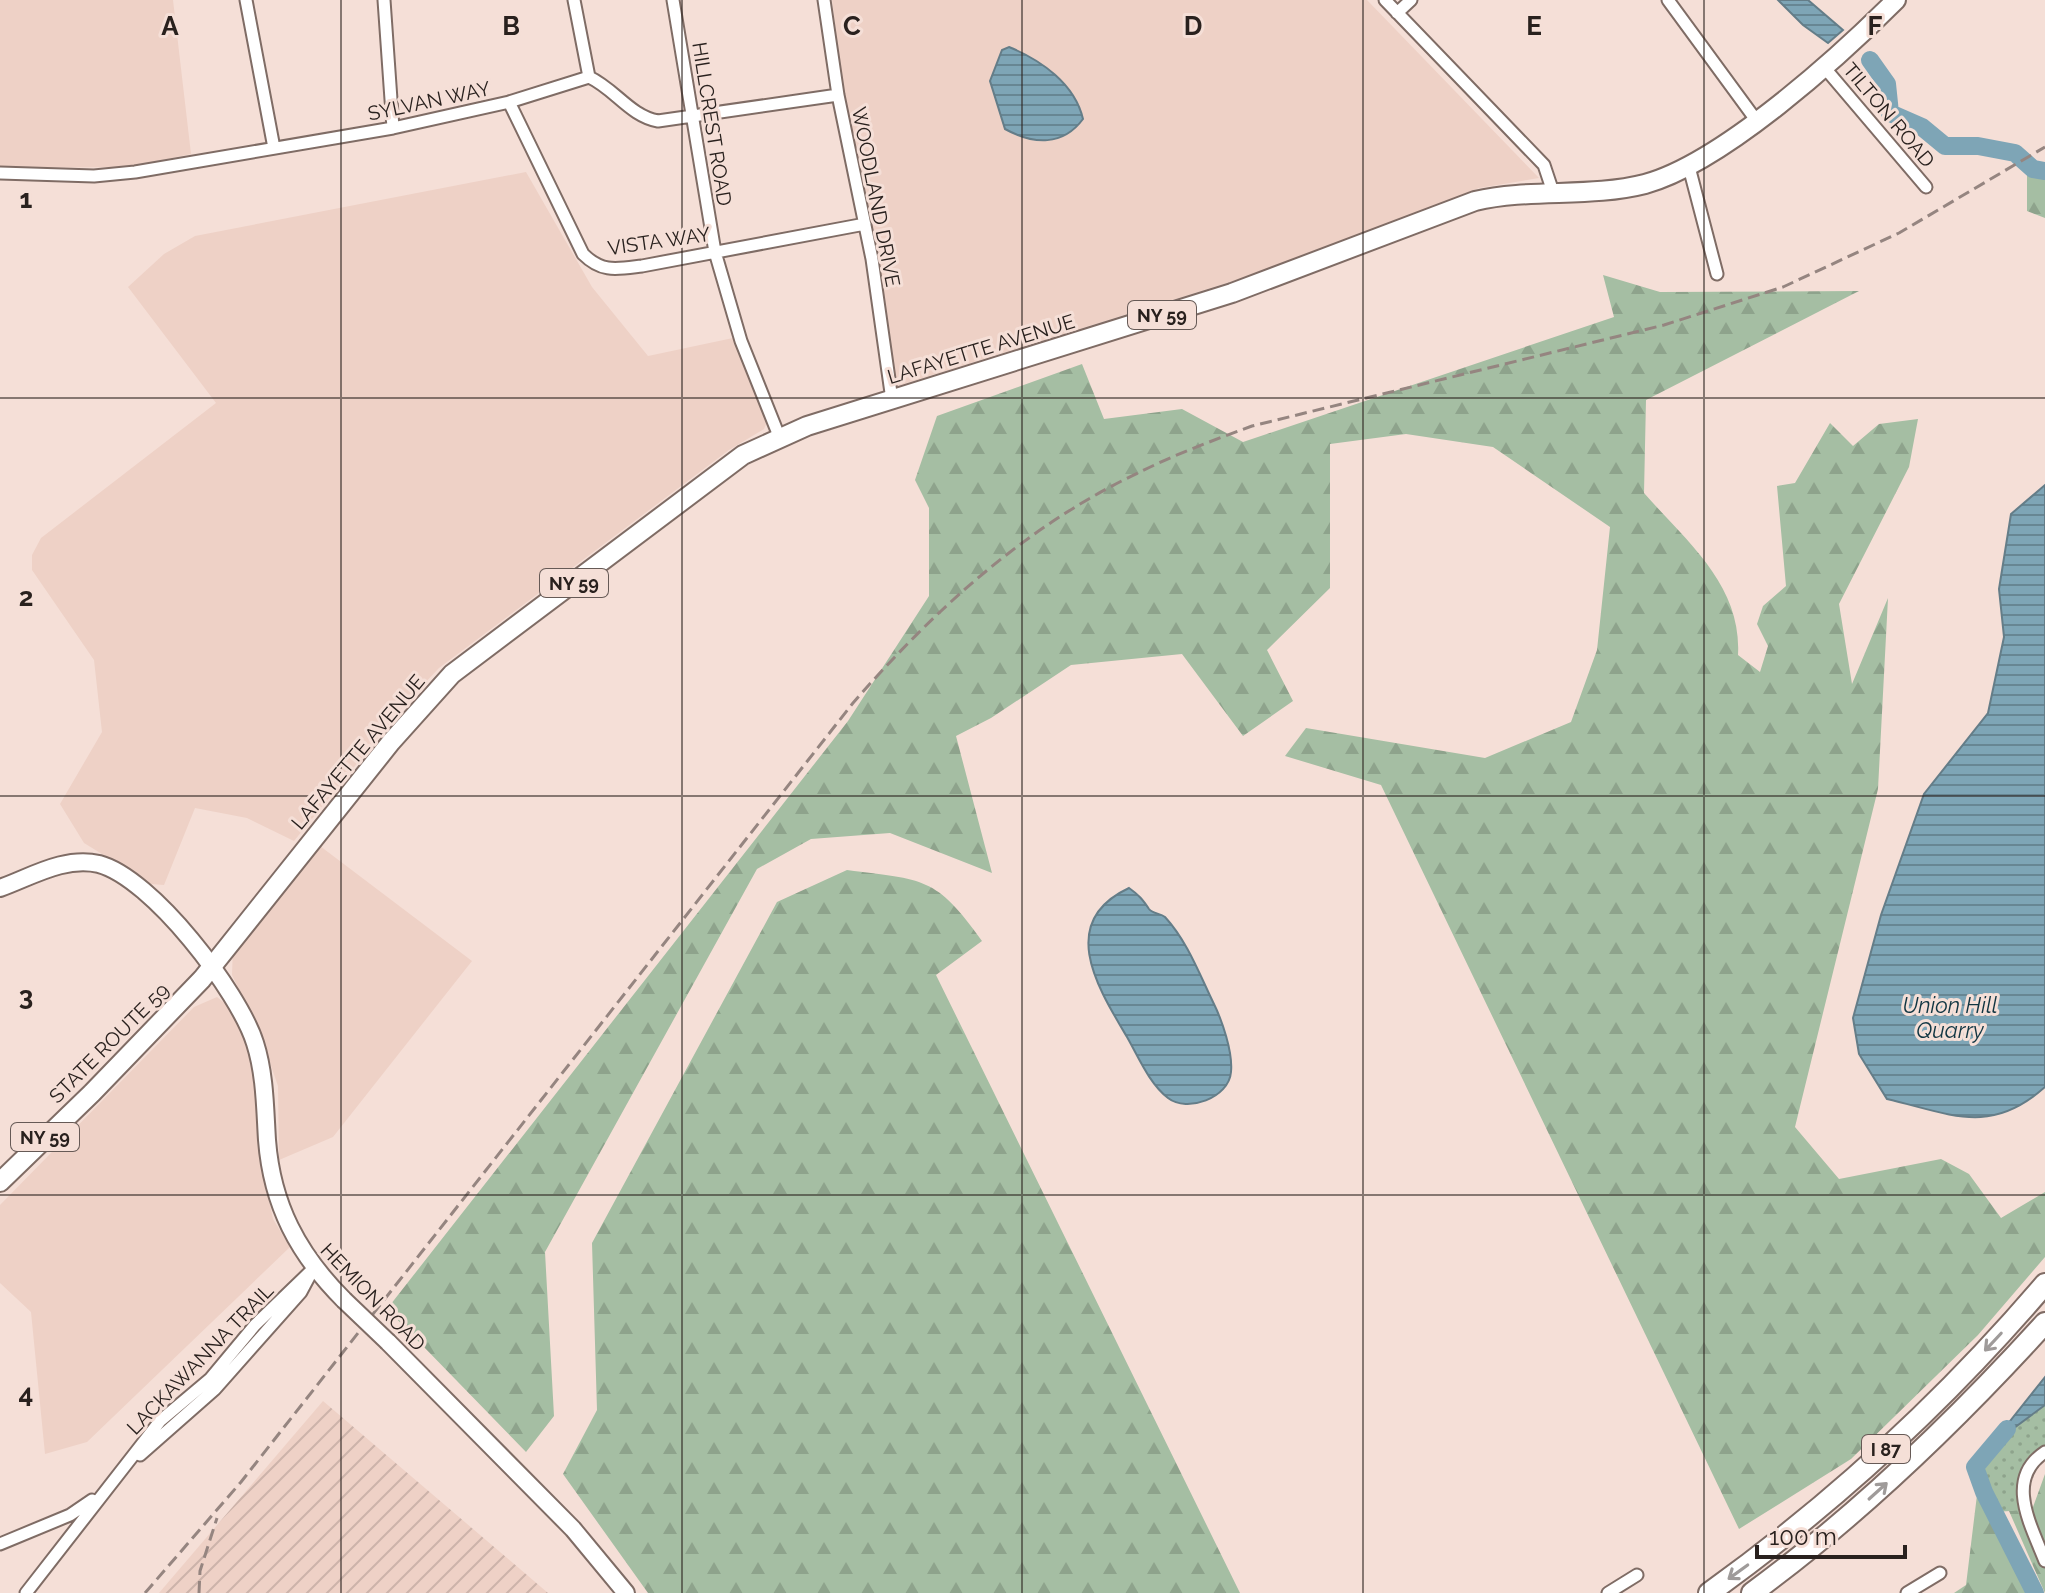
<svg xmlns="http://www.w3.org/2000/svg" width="2045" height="1593" font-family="Raleway,sans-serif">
	<defs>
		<pattern id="industrial-furrows" width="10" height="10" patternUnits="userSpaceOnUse" patternTransform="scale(2)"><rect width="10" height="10" fill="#eed1c6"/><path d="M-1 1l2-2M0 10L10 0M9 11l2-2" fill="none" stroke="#ccb3aa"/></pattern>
		<pattern id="forest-firs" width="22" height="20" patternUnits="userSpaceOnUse" patternTransform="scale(2)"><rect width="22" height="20" fill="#a5bea3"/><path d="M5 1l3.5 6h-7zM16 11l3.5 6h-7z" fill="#8ea38c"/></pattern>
		<pattern id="park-dots" width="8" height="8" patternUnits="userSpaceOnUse" patternTransform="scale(2)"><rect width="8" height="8" fill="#a5bea3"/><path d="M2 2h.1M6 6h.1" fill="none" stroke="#8ea38c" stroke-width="1.8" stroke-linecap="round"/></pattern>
		<pattern id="water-rules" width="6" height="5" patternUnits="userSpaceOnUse" patternTransform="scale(2)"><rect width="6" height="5" fill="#7ea5b6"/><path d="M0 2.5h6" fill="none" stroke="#678693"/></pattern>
	</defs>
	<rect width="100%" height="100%" fill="#f5dfd7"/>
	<path fill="#eed1c6" d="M 0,0 L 173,0 L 191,154 L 130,167 L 0,168 Z
		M 832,0 L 1367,0 L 1539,178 L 1479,188 L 1274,268 L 897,386 L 857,208 Z
		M 526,172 L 592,287 L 648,356 L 733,338 L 767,422 L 764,429 L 729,450 L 439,668 L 407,702 L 294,841 L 247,818 L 195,808 L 164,885 L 151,884 L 84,843 L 60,804 L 102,732 L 94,660 L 32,570 L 32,555 L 41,538 L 216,403 L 128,287 L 164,254 L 195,236 Z
		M 320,846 L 472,961 L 333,1137 L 279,1160 L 278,1086 L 260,1034 L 232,975 L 233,947 Z
		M 217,997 L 232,1009 L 249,1048 L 259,1104 L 262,1166 L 273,1219 L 290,1247 L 87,1442 L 45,1454 L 31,1312 L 0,1283 L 0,1205 L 194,1007 Z"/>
	<path fill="url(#industrial-furrows)" d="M 323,1401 L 548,1593 L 159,1593 Z"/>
	<path fill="url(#forest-firs)" d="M 2027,174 L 2045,175 L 2045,218 L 2027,211 Z
		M 1603,275 L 1660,292 L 1859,291 L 1646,400 L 1644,493 C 1687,542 1742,585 1738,655 L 1760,672 L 1768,646 L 1757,624 L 1763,606 L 1786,586 L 1777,486 L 1795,483 L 1830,423 L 1853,446 L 1879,424 L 1918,419 L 1909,467 L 1839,604 L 1852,684 L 1888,598 L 1878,789 L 1795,1127 L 1839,1179 L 1941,1159 L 1969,1174 L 2001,1218 L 2045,1192 L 2045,1257 L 1978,1335 L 1851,1459 L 1739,1529 L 1381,785 L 1285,756 L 1306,728 L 1485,758 L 1571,722 L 1597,650 L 1610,527 L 1493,447 L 1406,434 L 1330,444 L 1330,588 L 1267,650 L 1293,701 L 1243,736 L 1182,654 L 1071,665 L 991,718 L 956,736 L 992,873 L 890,833 L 811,839 L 757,869 L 545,1252 L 554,1416 L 526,1452 L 387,1309 L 848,721 L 929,596 L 929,508 L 915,480 L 937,416 L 1082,364 L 1104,419 L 1182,409 L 1243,442 L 1614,317 Z
		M 847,870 C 924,880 936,876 982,941 L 936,975 L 1240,1593 L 648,1593 L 563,1474 L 597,1410 L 592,1243 L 777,902 Z
		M 2045,1474 L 2045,1593 L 2009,1511 L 2033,1507 Z
		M 1977,1495 L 1998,1527 L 2028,1593 L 1954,1593 L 1966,1585 Z"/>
	<path fill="url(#park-dots)" d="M 2045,1405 L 2045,1452 L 2034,1459 L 2025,1510 L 1995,1512 L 1975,1467 L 1991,1445 Z"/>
	<path fill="url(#water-rules)" stroke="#647d88" stroke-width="2" d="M 1778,0 L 1808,0 L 1843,30 L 1828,43 L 1803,25 Z
		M 1009,47 C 1041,60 1075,84 1083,119 C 1063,146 1034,145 1005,129 L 990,81 L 1002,50 Z
		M 2045,485 L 2045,1087 C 1990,1136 1951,1114 1887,1099 L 1859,1054 L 1853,1018 L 1881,915 L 1924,794 L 1988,713 L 2004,637 L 1999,589 L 2011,514 Z
		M 1129,888 C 1139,895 1143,900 1149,909 C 1153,914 1160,913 1165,917 C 1187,941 1199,973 1213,1002 C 1222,1020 1233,1052 1231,1072 C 1229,1098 1187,1113 1168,1098 C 1149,1083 1139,1058 1127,1037 C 1098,988 1056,922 1129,888 Z
		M 2045,1377 L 2045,1405 L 1991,1445 Z"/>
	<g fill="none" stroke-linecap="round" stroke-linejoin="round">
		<path stroke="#7ea5b6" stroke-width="18" d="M 1870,60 L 1887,84 L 1890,113 L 1922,127 L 1945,146 L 1978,146 L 2015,153 L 2033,169 L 2045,171
			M 2007,1429 L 1975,1467 L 1984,1492 L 2035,1593"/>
		<defs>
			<path id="street" d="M 246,0 L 274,148
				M 384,0 L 393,128
				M 574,0 L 589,77
				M 673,0 L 715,252 L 741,341 L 779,436
				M 824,0 L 838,95 L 872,259 L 892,400
				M 1385,0 L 1544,165 L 1553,192
				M 1668,0 L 1756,120
				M 1397,13 L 1411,0
				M 1824,67 L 1926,187
				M 589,77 C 615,89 630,116 658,121 L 838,95
				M 509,102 L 583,254 C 602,273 617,269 642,266 L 865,224
				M 1689,167 L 1717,274
				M 0,173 L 94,176 L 135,172 L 393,128 L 509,102 L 589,77
				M 2045,1452 C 2004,1479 2031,1525 2045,1561
				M 140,1455 L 215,1389 L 301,1292 L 309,1277
				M 0,1544 L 70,1515 L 92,1500
				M 26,1593 L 160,1421 L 210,1379 L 255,1325 L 313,1269
				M 1608,1593 L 1637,1575
				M 1907,1593 L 1940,1573"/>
			<path id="secondary" d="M 0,888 C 31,877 64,856 99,864 C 152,878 239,992 255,1043 C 265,1074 265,1108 267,1140 C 272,1205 298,1254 344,1300
				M 388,1342 L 573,1529 L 626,1593"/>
			<path id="primary" d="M 0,1182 L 92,1093 L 202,979 L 391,742 L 452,674 L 743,455 L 807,426 L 1232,293 L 1475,201 C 1531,188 1590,198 1645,184 C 1722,163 1839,57 1896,0"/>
			<path id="highway" d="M 1709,1593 C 1833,1504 1946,1400 2045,1284
				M 1752,1593 C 1860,1514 1955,1422 2045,1323"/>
		</defs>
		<use href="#street" stroke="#7f6c65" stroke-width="15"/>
		<use href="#secondary" stroke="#7f6c65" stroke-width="20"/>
		<use href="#primary" stroke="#7f6c65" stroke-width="22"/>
		<use href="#highway" stroke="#7f6c65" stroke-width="24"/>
		<use href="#street" stroke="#fff" stroke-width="11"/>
		<use href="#secondary" stroke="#fff" stroke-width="16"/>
		<use href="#primary" stroke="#fff" stroke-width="18"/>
		<use href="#highway" stroke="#fff" stroke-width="20"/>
		<path stroke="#958580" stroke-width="3" stroke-dasharray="12 6" stroke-linecap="butt" d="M 145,1593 L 241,1482 L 853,703 C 934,610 1027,525 1140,472 C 1176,454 1214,440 1252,426 L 1664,325 L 1783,287 L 1899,233 L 2045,147
			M 199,1593 L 200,1571 L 217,1518"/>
		<defs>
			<path id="secondary-bridge" d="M 344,1300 L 388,1342"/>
		</defs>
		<use href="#secondary-bridge" stroke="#7f6c65" stroke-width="20" stroke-linecap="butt"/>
		<use href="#secondary-bridge" stroke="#fff" stroke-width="16"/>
	</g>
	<defs><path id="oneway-shaft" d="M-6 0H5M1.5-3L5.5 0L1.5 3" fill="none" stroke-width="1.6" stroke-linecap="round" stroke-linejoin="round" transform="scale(2)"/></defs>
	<g stroke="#9f9b9a">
		<use href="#oneway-shaft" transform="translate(1993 1342) rotate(133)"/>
		<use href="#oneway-shaft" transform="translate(1878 1491) rotate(-42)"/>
		<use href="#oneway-shaft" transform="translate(1738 1572) rotate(144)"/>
	</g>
	<path fill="none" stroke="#29211e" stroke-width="2" stroke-opacity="0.55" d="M 341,0 L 341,1593M 682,0 L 682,1593M 1022,0 L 1022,1593M 1363,0 L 1363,1593M 1704,0 L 1704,1593M 0,398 L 2045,398M 0,796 L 2045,796M 0,1195 L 2045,1195"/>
	<g text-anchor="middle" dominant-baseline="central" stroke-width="6" stroke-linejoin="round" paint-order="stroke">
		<g fill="#f5dfd7" stroke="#665a56" stroke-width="2">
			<rect x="1128" y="301" width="68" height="28" rx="6"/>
			<rect x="540" y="569" width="68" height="28" rx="6"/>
			<rect x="11" y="1123" width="68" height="28" rx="6"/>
			<rect x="1862" y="1435" width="48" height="28" rx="6"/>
		</g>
		<g font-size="18" font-weight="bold" fill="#29211e">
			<text x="1162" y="315">NY 59</text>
			<text x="574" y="583">NY 59</text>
			<text x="45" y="1137">NY 59</text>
			<text x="1886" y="1449">I 87</text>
		</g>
		<g font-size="20" fill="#29211e" stroke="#f5dfd7">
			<text transform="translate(429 101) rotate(-12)">SYLVAN WAY</text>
			<text transform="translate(1889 115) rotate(50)">TILTON ROAD</text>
			<text transform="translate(712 124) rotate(81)">HILLCREST ROAD</text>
			<text transform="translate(876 197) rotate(79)">WOODLAND DRIVE</text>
			<text transform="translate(659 241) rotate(-8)">VISTA WAY</text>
			<text transform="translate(981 349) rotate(-17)">LAFAYETTE AVENUE</text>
			<text transform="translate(358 752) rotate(-50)">LAFAYETTE AVENUE</text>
			<text transform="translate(109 1043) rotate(-45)">STATE ROUTE 59</text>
			<text transform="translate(373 1297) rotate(46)">HEMION ROAD</text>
			<text transform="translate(200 1359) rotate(-46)">LACKAWANNA TRAIL</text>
		</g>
		<g font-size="22" font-style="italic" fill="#103542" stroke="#f5dfd7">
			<text x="1950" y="1005">Union Hill<tspan x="1950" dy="25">Quarry</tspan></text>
		</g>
	</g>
	<g font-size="26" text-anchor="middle" font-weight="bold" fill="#29211e" stroke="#f5dfd7" stroke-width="6" stroke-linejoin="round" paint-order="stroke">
		<text x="170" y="35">A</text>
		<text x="511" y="35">B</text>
		<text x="852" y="35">C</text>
		<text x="1193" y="35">D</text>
		<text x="1534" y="35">E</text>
		<text x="1875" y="35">F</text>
		<text x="26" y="208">1</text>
		<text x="26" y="606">2</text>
		<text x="26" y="1005">3</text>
		<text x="26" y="1403">4</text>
	</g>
	<path d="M1757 1545v12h148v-12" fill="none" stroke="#29211e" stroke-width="4"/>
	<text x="1769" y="1545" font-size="24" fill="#29211e" stroke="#f5dfd7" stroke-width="6" paint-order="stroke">100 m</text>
</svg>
